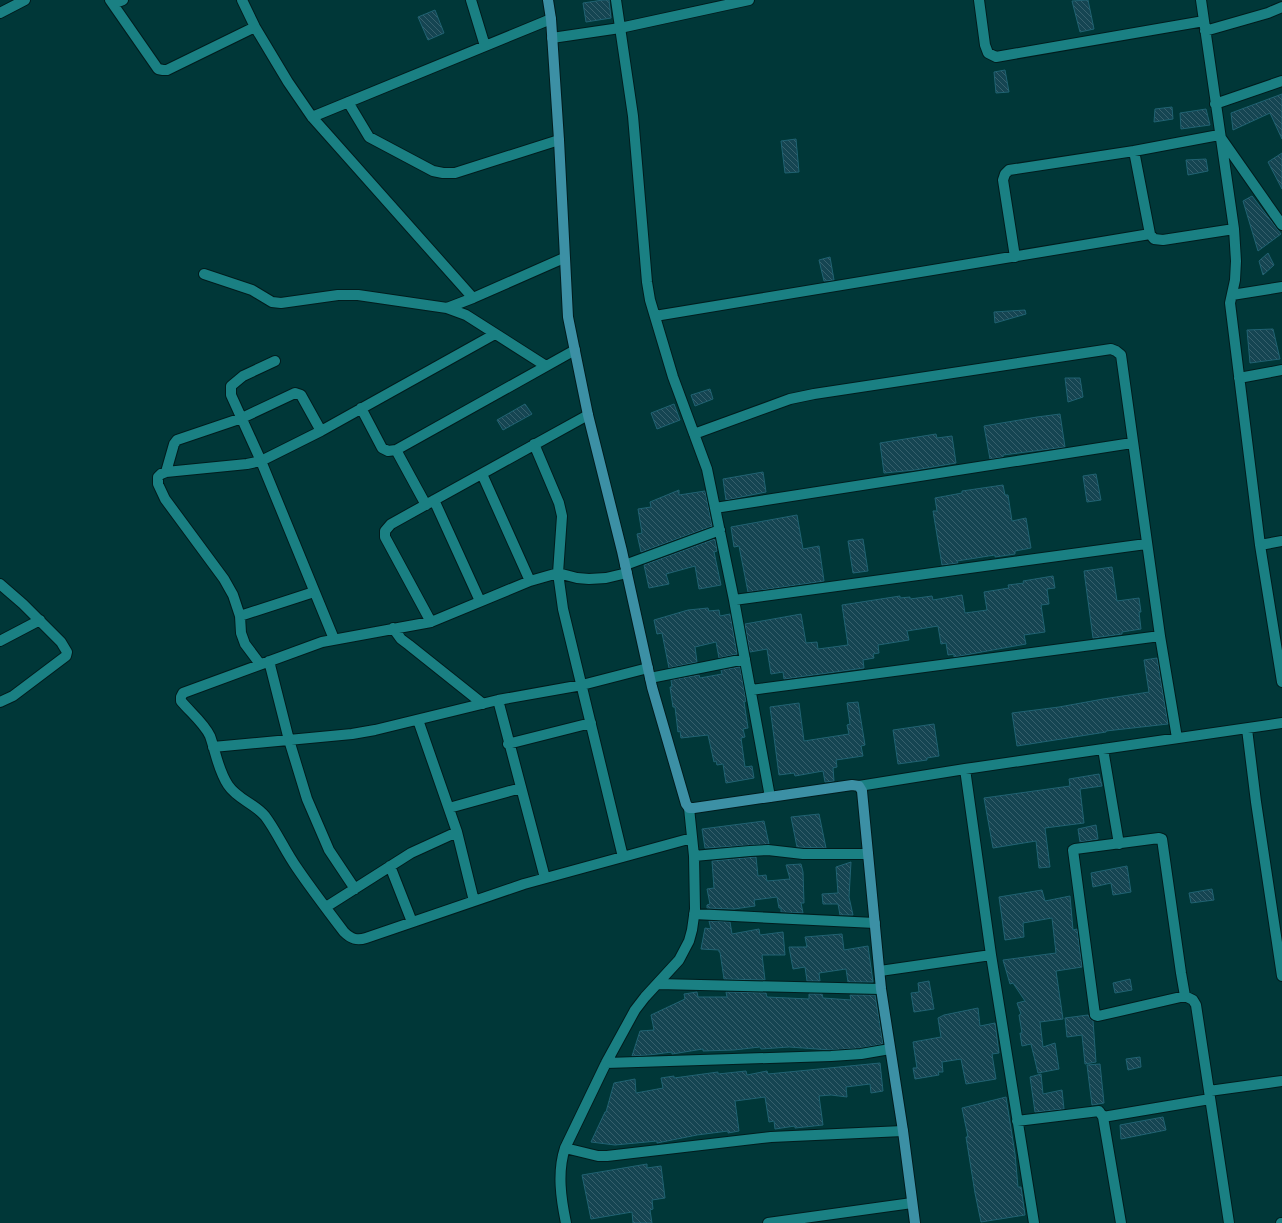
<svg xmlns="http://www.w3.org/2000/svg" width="1282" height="1223" font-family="Helvetica,sans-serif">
	<defs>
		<pattern id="building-back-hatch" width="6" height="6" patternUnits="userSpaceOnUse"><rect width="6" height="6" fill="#154552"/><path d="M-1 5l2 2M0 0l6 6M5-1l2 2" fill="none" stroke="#36606c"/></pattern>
	</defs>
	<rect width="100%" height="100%" fill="#003738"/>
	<path fill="url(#building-back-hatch)" stroke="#206272" d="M 603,0 L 609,0 L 611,18 L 586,22 L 583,3 Z
		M 1088,0 L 1094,29 L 1080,32 L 1072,1 Z
		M 435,10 L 444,33 L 428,40 L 418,17 Z
		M 1005,70 L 1009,92 L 996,93 L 994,72 Z
		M 1282,94 L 1282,139 L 1270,113 L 1233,130 L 1231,113 Z
		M 1172,107 L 1173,119 L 1154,122 L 1155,109 Z
		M 1206,109 L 1210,125 L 1181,129 L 1180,113 Z
		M 796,139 L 799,172 L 785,173 L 781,141 Z
		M 1282,153 L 1282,189 L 1268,162 Z
		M 1206,159 L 1208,171 L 1188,175 L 1186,160 Z
		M 1252,196 L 1281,234 L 1258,251 L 1243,201 Z
		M 1268,253 L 1274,265 L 1263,275 L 1259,261 Z
		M 830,257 L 834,280 L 824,281 L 819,260 Z
		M 1025,310 L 1026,314 L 995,323 L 994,312 Z
		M 1273,329 L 1280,359 L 1250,363 L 1247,330 Z
		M 1065,378 L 1080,378 L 1083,397 L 1068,402 Z
		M 710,389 L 713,399 L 695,406 L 691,395 Z
		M 525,404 L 532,414 L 503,430 L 497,420 Z
		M 674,404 L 680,420 L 657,429 L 651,413 Z
		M 1060,414 L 1065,447 L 1003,455 L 1003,457 L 990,459 L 984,426 L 1037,417 Z
		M 936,434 L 937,438 L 952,436 L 956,463 L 915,470 L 884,473 L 880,443 Z
		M 763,472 L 766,492 L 726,500 L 723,479 Z
		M 1096,474 L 1101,500 L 1087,502 L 1083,476 Z
		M 1003,485 L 1005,495 L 1008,495 L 1012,521 L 1026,518 L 1031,548 L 1015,551 L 1015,554 L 995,557 L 995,555 L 957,561 L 958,563 L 942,565 L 933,511 L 937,511 L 935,498 L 962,493 L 962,491 Z
		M 679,490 L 679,495 L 705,491 L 712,526 L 641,552 L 637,534 L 642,533 L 638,509 L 651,507 L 650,502 Z
		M 797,515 L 803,549 L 819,546 L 824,581 L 748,592 L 739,546 L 734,547 L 731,527 Z
		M 715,539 L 717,551 L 714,552 L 721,585 L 699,589 L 695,566 L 666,574 L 669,584 L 649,588 L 644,565 Z
		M 863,539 L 868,571 L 853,573 L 848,541 Z
		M 1112,567 L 1117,601 L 1139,598 L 1141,612 L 1139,612 L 1141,629 L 1122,632 L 1122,634 L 1093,638 L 1084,571 Z
		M 1053,576 L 1055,588 L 1047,589 L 1049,604 L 1041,605 L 1045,632 L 1024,635 L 1026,644 L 954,657 L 954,654 L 948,655 L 946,643 L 941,644 L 938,626 L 907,631 L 909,640 L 878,645 L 879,653 L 873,654 L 874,658 L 863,660 L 864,668 L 784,679 L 783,672 L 771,674 L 767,649 L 750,652 L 745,624 L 801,614 L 806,643 L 817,642 L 818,649 L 848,645 L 842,605 L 900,596 L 900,598 L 910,597 L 910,599 L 932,596 L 933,600 L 962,595 L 965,613 L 987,610 L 984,592 L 1009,588 L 1008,585 L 1024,583 L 1023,581 Z
		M 708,608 L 709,611 L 719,610 L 720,616 L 730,614 L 737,654 L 719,658 L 716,642 L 695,647 L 697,662 L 669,668 L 662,633 L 657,634 L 654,620 L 688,610 Z
		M 1157,658 L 1168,724 L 1106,731 L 1106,732 L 1017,746 L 1012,713 L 1059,707 L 1103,699 L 1149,692 L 1144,660 Z
		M 740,667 L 746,701 L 744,702 L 748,728 L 743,729 L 745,737 L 741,738 L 745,767 L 752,766 L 754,778 L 726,783 L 723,764 L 717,765 L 716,761 L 714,762 L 708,735 L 681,738 L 680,731 L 678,732 L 675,707 L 673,707 L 670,687 L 672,687 L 671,680 L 699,675 L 700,678 L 722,674 L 721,670 Z
		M 858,702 L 865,745 L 861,746 L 863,756 L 836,760 L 837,767 L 833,768 L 834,781 L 825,782 L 823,771 L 795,776 L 794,773 L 779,775 L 770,707 L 799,703 L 804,741 L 849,734 L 847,725 L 850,724 L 847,703 Z
		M 934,724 L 939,756 L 927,758 L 927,760 L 898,764 L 893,730 Z
		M 1099,774 L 1102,786 L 1080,789 L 1084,823 L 1045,828 L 1050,867 L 1039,868 L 1036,841 L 993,848 L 984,798 L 1070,786 L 1069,779 Z
		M 819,814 L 826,848 L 797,847 L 791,817 Z
		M 764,821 L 769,844 L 705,848 L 702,829 Z
		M 1096,825 L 1098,839 L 1080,842 L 1078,829 Z
		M 756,857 L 758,876 L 766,875 L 767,881 L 790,879 L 786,865 L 801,864 L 803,872 L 804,903 L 801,903 L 803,913 L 781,912 L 781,908 L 779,908 L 777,897 L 754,900 L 755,906 L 734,909 L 707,908 L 707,905 L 710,904 L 707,889 L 714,888 L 712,861 Z
		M 851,862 L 849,897 L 853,915 L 840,915 L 838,904 L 823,904 L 822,894 L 838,893 L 836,867 Z
		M 1127,866 L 1131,892 L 1113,895 L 1111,883 L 1093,887 L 1091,873 Z
		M 1212,889 L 1214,900 L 1191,903 L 1189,893 Z
		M 1042,890 L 1045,901 L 1070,896 L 1073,930 L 1077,929 L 1082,967 L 1056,971 L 1063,1019 L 1040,1022 L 1043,1047 L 1055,1043 L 1059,1069 L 1038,1073 L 1031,1044 L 1022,1046 L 1020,1033 L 1022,1033 L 1019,1015 L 1021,1014 L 1017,1003 L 1025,1001 L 1013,983 L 1010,984 L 1003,960 L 1056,953 L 1052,918 L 1023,923 L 1024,937 L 1005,940 L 999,897 Z
		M 709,921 L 730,922 L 732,934 L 759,929 L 760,935 L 783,932 L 785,955 L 762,955 L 765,980 L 724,979 L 720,952 L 719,952 L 719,950 L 701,949 L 705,928 L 711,929 Z
		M 842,934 L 844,950 L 868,946 L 873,982 L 848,982 L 846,969 L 819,973 L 820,981 L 807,981 L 805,967 L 793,969 L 789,947 L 807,947 L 805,937 Z
		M 1130,979 L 1132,990 L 1115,993 L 1113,983 Z
		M 929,981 L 934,1009 L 914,1012 L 911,993 L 919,992 L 918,983 Z
		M 697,992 L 698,997 L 727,997 L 726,992 L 766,993 L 767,997 L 809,999 L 809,994 L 822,994 L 823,998 L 851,1000 L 850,995 L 875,995 L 883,1044 L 860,1048 L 831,1050 L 789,1047 L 761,1049 L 760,1047 L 734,1050 L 703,1051 L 703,1049 L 672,1054 L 672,1052 L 649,1055 L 632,1056 L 640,1031 L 654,1030 L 651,1015 L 685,999 L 684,994 Z
		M 978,1008 L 980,1026 L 995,1023 L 999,1053 L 992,1054 L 996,1079 L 966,1084 L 961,1059 L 942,1062 L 943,1072 L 938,1072 L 939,1075 L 915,1079 L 913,1068 L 917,1068 L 913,1042 L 941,1037 L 938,1018 L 944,1015 Z
		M 1088,1015 L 1090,1019 L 1093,1021 L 1096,1062 L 1085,1064 L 1082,1035 L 1067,1037 L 1065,1018 Z
		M 1140,1057 L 1141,1067 L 1128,1070 L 1126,1059 Z
		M 880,1063 L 883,1091 L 871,1093 L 870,1084 L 846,1087 L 847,1097 L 831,1095 L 819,1096 L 823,1125 L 795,1128 L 795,1126 L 775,1129 L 774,1121 L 769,1122 L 765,1097 L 735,1101 L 739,1131 L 728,1133 L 728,1131 L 697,1135 L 657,1143 L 657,1141 L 615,1145 L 591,1142 L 605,1112 L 606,1112 L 614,1083 L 635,1079 L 636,1093 L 663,1088 L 661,1078 L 674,1076 L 674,1078 L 718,1072 L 718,1074 L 746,1071 L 747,1075 L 767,1071 L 768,1074 Z
		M 1100,1064 L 1104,1103 L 1092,1105 L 1087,1065 Z
		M 1041,1074 L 1043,1094 L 1062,1090 L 1064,1109 L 1035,1112 L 1030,1077 Z
		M 1006,1097 L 1015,1154 L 1018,1187 L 1021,1187 L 1025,1215 L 981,1222 L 975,1193 L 966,1137 L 968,1137 L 962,1108 Z
		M 1163,1117 L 1166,1130 L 1121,1139 L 1120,1125 Z
		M 647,1164 L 647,1168 L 661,1166 L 665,1198 L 652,1200 L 653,1209 L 650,1210 L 652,1223 L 633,1223 L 632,1212 L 591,1219 L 582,1175 Z"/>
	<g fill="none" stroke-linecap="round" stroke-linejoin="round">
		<defs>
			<path id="street" d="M 110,0 L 158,69 L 163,70 L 167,70 L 255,27
				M 242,0 L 255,27 L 288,82 L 312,117 L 473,298
				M 471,0 L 485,46
				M 616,0 L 633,116 L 647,282 L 650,300 L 673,377 L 707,469 L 734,600 L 770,797
				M 979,0 L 985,45 L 988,53 L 996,57 L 1204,21
				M 1201,0 L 1234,229 L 1236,261 L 1235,280 L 1230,303 L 1260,545 L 1282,682
				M 113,4 L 123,0
				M 0,13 L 25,0
				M 1205,31 L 1268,13 L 1282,7
				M 552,38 L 620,28 L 749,0
				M 348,102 L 369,137 L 433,171 L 443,173 L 455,173 L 559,140
				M 1215,104 L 1282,81
				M 312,117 L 551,19
				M 1134,151 L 1150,234 L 1154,239 L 1163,240 L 1234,229
				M 1015,257 L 1003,180 L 1005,174 L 1009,170 L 1134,151 L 1219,135 L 1282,225
				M 204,274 L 252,290 L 272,302 L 281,303 L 338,295 L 358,295 L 447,308 L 466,315 L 546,366
				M 1232,295 L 1282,287
				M 447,308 L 473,298 L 564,258
				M 655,316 L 1150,234
				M 275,361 L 243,376 L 231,386 L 231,395 L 261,461 L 334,639
				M 1239,378 L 1282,370
				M 361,408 L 382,448 L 388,451 L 396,450 L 575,350
				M 694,434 L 790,399 L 814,394 L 1111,349 L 1116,351 L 1121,355 L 1160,636 L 1177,738
				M 534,444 L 559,503 L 562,516 L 558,573 L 563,609 L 623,857
				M 396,450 L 426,505
				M 166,472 L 174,444 L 177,440 L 242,418 L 295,393 L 301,395 L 321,431
				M 482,474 L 530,581
				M 434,500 L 480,601
				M 715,508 L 1132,443
				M 1260,545 L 1282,541
				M 625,565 L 720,530
				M 627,573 L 606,578 L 589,579 L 577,578 L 558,573 L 530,581 L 431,622 L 322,642 L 183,693 L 181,697 L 181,701 C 190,712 204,723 210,736 C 216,753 218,770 228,785 C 237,799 254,803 265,816 C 277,832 285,851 297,868 C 312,890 328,911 344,932 C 351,939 357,941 366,938 L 524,884 L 692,838
				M 0,584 L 23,604 L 61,642 L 67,652 L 66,656 L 13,696 L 0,702
				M 734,600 L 1146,544
				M 240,616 L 314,592
				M 431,622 L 385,537 L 385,531 L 391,524 L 588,415
				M 393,628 L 401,639 L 409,645 L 483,704
				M 0,641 L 40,620
				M 269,661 L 289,740 L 307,799 L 329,850 L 355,889
				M 260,664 L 245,644 L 241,633 L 240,616 L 233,595 L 224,579 L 165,499 L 158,484 L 158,477 L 161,474 L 166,472 L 247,464 L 261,461 L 321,431 L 495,334
				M 650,678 L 745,659
				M 751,690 L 1160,636
				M 498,700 L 545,878
				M 418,720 L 457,832 L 474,901
				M 1247,729 L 1256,802 L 1282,976
				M 508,744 L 591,723
				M 213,747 L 352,734 L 375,730 L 498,700 L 582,685 L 648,668
				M 1103,749 L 1119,844
				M 965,769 L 991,955 L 1034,1223
				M 859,786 L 965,769 L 1282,723
				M 449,808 L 521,788
				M 694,856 L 750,851 L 768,850 L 803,854 L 868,854
				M 390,866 L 412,922
				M 326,907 L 411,853 L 457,832
				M 694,914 L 875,923
				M 880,971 L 991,955
				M 658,984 L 881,989
				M 1185,996 L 1181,973 L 1162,839 L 1159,838 L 1075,849 L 1073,850 L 1095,1015 L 1098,1016 L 1185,996 L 1193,1000 L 1196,1005 L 1229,1223
				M 606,1063 L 831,1056 L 861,1054 L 890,1049
				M 1209,1091 L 1282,1081
				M 1103,1117 L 1210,1099
				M 1017,1121 L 1099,1111 L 1103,1117 L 1121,1223
				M 565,1148 L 598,1156 L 607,1156 L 771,1137 L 903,1131
				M 566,1223 C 561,1199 557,1172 565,1148 L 606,1063 L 635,1010 L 645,997 L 679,960 L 689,941 L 692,930 L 695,909 L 694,856 L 689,808
				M 768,1223 L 912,1203
				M 1281,1223 L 1282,1223"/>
			<path id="secondary" d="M 548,0 L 551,19 L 559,140 L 568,317 L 588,415 L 622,551 L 652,687 L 686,804 L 689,808 L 694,808 L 852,785 L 859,786 L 862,791 L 881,989 L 903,1131 L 915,1223"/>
		</defs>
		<use href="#street" stroke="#001c1d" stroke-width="12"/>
		<use href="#secondary" stroke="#001c1d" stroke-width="12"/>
		<use href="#street" stroke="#1a8083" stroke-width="10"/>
		<use href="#secondary" stroke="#3c90a5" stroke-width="10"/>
	</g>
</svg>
